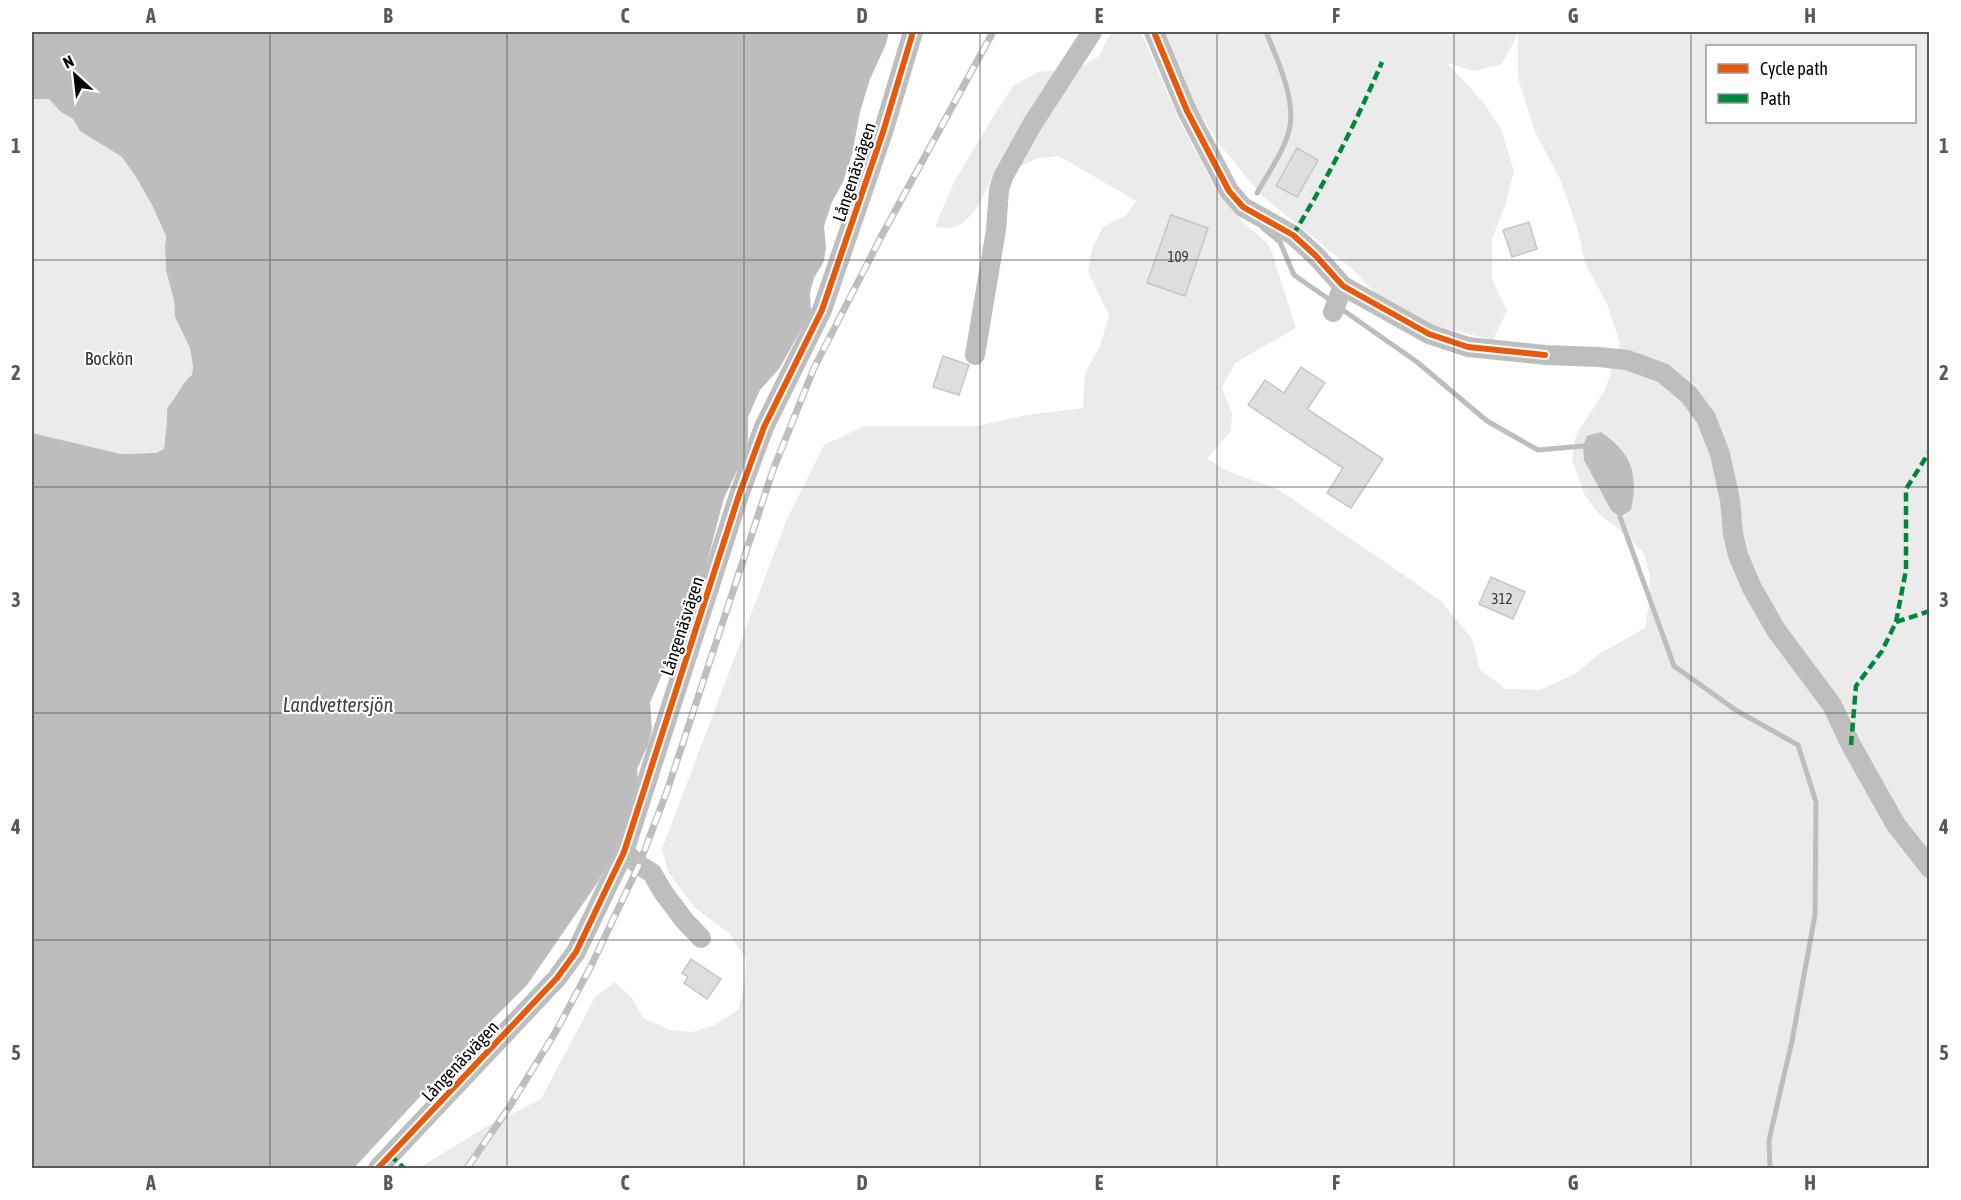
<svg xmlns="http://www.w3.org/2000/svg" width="1961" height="1200" font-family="'Asap Condensed',sans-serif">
	<rect width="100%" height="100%" fill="#fff"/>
	<path fill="#ebebeb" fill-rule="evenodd" d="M 1111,32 L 1141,32 L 1181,124 L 1219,194 L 1242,221 L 1267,243 L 1272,252 L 1296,328 L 1235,363 L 1222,388 L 1232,413 L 1231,431 L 1207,459 L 1232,473 L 1278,489 L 1440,600 L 1472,639 L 1480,670 L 1506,689 L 1540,690 L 1575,674 L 1599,654 L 1645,628 L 1649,603 L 1650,577 L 1644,553 L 1621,531 L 1599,514 L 1584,494 L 1572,459 L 1576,435 L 1605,390 L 1620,343 L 1607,304 L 1585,263 L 1578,231 L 1560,179 L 1535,132 L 1518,78 L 1518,34 L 1502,64 L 1474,71 L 1447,63 L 1483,102 L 1501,129 L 1514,171 L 1505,206 L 1492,239 L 1492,279 L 1507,311 L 1493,340 L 1424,323 L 1375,293 L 1351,268 L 1261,195 L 1221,146 L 1195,106 L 1165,32 L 1929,32 L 1929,1168 L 419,1168 L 484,1128 L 541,1099 L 595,997 L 615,982 L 632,998 L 643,1018 L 670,1030 L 692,1032 L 715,1025 L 739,1009 L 745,979 L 746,959 L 729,933 L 695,908 L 668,872 L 662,849 L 787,519 L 824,445 L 864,426 L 978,426 L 1026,415 L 1083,408 L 1085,373 L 1100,346 L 1109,315 L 1088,272 L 1092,249 L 1103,227 L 1126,215 L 1136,201 L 1059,156 L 1039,158 L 992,178 C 984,194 974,221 954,227 C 949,229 941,227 935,227 L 954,182 L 993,117 L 1014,85 L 1039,72 L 1079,68 L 1099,56 ZM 1708,46 L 1914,46 L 1914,122 L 1708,122 Z
		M 32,99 L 49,99 L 61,112 L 73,119 L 80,131 L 122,157 L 136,177 L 152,205 L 166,236 L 165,247 L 166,270 L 174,301 L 175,316 L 190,348 L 193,366 L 192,375 C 181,383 177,398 168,408 C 168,422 165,435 164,449 L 156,453 L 121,454 L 32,433 Z"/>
	<path fill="#bdbdbd" d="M 32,32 L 889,32 L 886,44 L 870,79 L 860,112 L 852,155 L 843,182 L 832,202 L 824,226 L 826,247 L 824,261 L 814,278 L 810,293 L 811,312 L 779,369 L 760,390 L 748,417 L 748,439 L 745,454 L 724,498 L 698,596 L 684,622 L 650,703 L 652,729 L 648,745 L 637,769 L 638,783 L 614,852 L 598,882 L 527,985 L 479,1033 L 354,1168 L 32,1168 L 32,433 L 121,454 L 156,453 L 164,449 C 165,435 168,422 167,408 C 177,398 181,383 192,375 L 193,366 L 190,348 L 175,317 L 174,301 L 166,270 L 165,247 L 166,236 L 152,205 L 136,177 L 122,157 L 80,131 L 73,119 L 61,112 L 49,99 L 32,99 Z
		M 1601,432 C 1631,453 1639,473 1631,510 L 1620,517 L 1611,510 L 1584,460 L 1583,446 L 1587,436 Z"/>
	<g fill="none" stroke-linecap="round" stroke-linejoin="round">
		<path stroke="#bdbdbd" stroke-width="5" d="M 1257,193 C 1267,175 1287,147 1290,126 C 1295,98 1277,58 1266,32
			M 1263,228 L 1280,242 L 1294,275 L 1333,302
			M 1340,308 L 1417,362 L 1487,421 L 1538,450 L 1583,446
			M 1620,517 L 1674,666 L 1737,711 L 1798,745 L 1816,802 L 1815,915 L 1792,1041 L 1769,1140 L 1770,1168"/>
	</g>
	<path fill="#dedede" stroke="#c6c6c6" stroke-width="1.5" d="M 1297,148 L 1318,160 L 1297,197 L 1276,186 Z
		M 1171,215 L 1208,228 L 1185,296 L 1147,283 Z
		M 1529,222 L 1537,249 L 1512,257 L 1503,230 Z
		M 943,356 L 969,365 L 959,395 L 933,387 Z
		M 1301,367 L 1325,383 L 1307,409 L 1383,459 L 1351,508 L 1327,493 L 1343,468 L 1248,405 L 1265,380 L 1284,393 Z
		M 1491,577 L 1525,592 L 1513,619 L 1479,604 Z
		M 691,959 L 721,979 L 707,999 L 684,983 L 688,977 L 682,973 Z"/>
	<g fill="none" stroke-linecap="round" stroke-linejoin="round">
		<path stroke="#bebebe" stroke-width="20" d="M 1154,32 L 1187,111 L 1229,191 L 1243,207 L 1293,235 L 1316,256 L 1343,286 L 1429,334 L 1468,347 L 1545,355 L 1599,357 L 1627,360 L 1663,373 L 1689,395 L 1706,418 L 1720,454 L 1730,500 L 1733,534 L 1738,555 L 1752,588 L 1776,630 L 1832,705 L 1851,745 L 1896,825 L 1930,868
			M 1333,312 L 1343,286
			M 975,355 L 996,230 L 999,190 L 1003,177 L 1033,123 L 1092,32
			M 624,852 L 639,865 L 652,873 L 663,892 L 684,920 L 701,938
			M 378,1168 L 557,978 L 576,952 L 624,852 L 739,495 L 764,427 L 822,310 L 883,132 L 913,32"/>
		<defs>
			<path id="rail" d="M 467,1168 L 508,1109 L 555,1033 L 590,968 L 620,905 L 639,865 L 667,791 L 773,470 L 814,368 L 882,235 L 993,32"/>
		</defs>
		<use href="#rail" stroke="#bebebe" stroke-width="7"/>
		<use href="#rail" stroke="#fff" stroke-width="4.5" stroke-dasharray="14" stroke-linecap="butt"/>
		<path stroke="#00873e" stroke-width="4.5" stroke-dasharray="9 4.5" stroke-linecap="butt" d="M 1293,235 C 1327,179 1356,123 1382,62
			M 1896,622 L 1906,570 L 1906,489 L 1930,451
			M 1851,745 L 1856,686 L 1882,651 L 1896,622 L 1930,611
			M 390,1155 L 404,1168"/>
		<defs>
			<path id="cycleway" d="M 1154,32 L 1187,111 L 1229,191 L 1243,207 L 1293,235 L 1316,256 L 1343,286 L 1429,334 L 1468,347 L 1545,355
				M 378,1168 L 557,978 L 576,952 L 624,852 L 739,495 L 764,427 L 822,310 L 883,132 L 913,32"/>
		</defs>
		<use href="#cycleway" stroke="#fff" stroke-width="10"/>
		<use href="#cycleway" stroke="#e8590c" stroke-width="6"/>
	</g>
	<path fill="none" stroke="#595959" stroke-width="1.5" stroke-opacity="0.55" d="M 270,32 L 270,1168M 507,32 L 507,1168M 744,32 L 744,1168M 980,32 L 980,1168M 1217,32 L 1217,1168M 1454,32 L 1454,1168M 1691,32 L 1691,1168M 32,260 L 1930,260M 32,487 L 1930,487M 32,713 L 1930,713M 32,940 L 1930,940"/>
	<g text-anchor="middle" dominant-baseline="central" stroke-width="4.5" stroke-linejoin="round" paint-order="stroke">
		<g font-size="15" fill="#383838">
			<text x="1178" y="256">109</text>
			<text x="1502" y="598">312</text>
		</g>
		<g font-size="18" fill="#000" stroke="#fff">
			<text transform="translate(854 172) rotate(-72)">Långenäsvägen</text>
			<text transform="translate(682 626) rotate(-72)">Långenäsvägen</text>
			<text transform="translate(460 1061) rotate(-47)">Långenäsvägen</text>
		</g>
		<g font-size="18" fill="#313131" stroke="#fff">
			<text x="109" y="358">Bockön</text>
		</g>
		<g font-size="20" font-style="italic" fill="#424242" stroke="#fff">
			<text x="338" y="704">Landvettersjön</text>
		</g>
	</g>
	<rect width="1961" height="1200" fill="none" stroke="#ffffff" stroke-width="66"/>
	<rect x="1706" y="45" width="210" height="78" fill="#ffffff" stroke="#999999" stroke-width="1.5"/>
	<rect x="1718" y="64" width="30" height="9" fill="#e8590c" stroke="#999999" stroke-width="1.5"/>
	<text x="1760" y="75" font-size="18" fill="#000000">Cycle path</text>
	<rect x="1718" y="94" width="30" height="9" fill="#00873e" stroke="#999999" stroke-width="1.5"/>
	<text x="1760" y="105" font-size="18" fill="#000000">Path</text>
	<g transform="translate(75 75) rotate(333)" stroke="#ffffff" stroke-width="4.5" paint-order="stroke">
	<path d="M0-4.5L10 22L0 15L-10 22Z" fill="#000000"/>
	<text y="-9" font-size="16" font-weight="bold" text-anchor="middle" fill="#000000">N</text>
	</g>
	<rect x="33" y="33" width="1895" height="1134" fill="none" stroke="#595959" stroke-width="2"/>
	<g font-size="20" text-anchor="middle" font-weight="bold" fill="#595959">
		<text x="151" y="23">A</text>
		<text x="388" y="23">B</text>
		<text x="625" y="23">C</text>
		<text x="862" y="23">D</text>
		<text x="1099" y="23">E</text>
		<text x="1336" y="23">F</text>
		<text x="1573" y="23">G</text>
		<text x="1810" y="23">H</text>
		<text x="16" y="153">1</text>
		<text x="1944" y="153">1</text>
		<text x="16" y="380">2</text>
		<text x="1944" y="380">2</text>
		<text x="16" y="607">3</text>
		<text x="1944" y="607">3</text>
		<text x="16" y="834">4</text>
		<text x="1944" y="834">4</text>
		<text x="16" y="1060">5</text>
		<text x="1944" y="1060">5</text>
		<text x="151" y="1190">A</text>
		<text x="388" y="1190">B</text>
		<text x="625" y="1190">C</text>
		<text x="862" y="1190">D</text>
		<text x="1099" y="1190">E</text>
		<text x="1336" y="1190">F</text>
		<text x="1573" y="1190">G</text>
		<text x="1810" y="1190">H</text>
	</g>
</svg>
